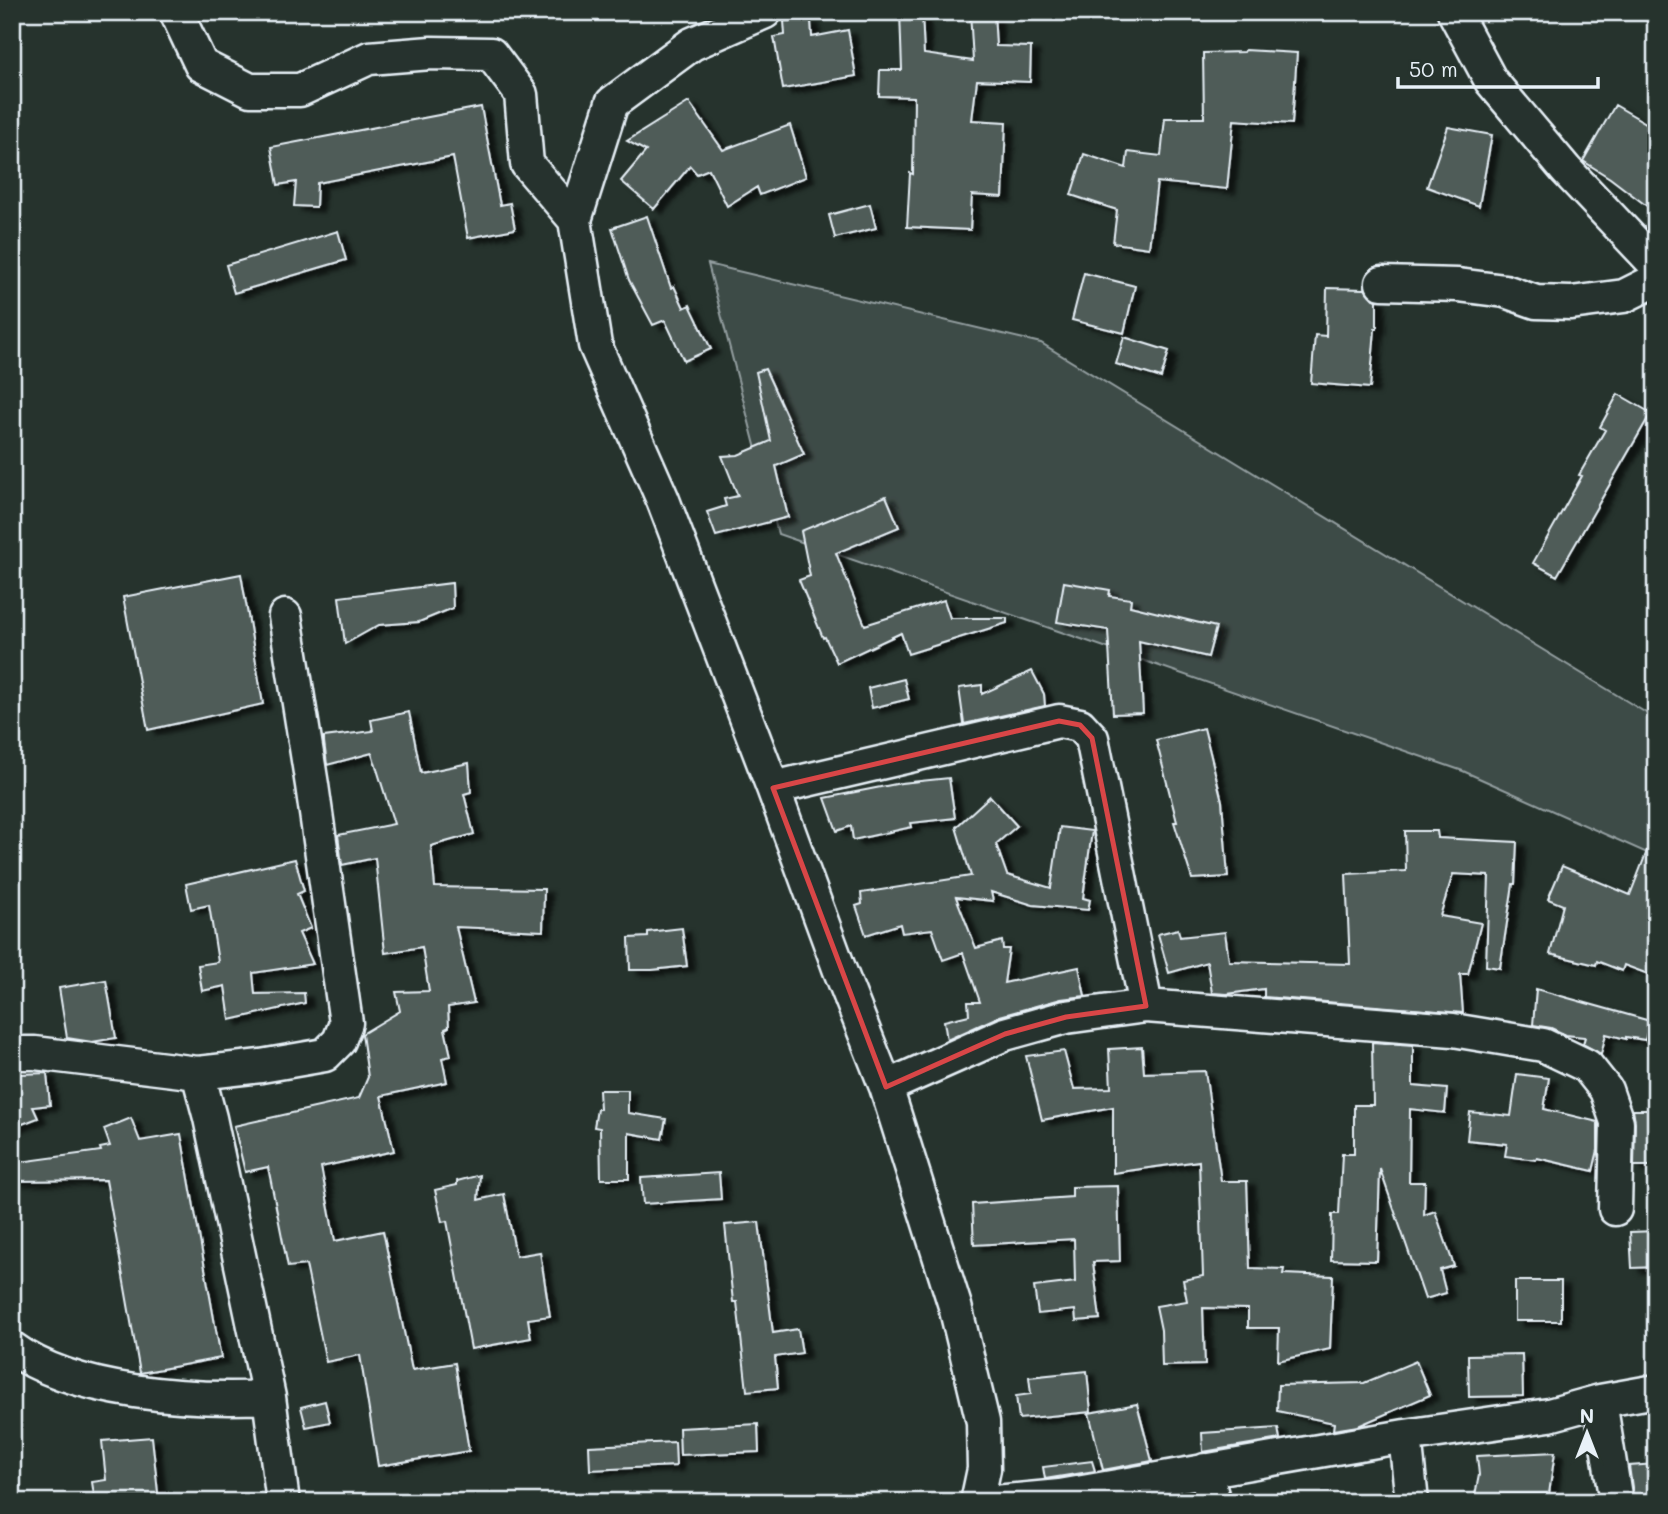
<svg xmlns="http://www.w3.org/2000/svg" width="1668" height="1514" font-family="Mali,sans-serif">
	<defs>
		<filter id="shadow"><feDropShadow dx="8" dy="4.5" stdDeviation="2" flood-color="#0009"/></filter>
	</defs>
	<rect width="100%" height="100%" fill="#26332d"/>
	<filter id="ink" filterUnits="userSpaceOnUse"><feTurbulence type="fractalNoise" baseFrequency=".0143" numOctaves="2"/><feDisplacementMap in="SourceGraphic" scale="14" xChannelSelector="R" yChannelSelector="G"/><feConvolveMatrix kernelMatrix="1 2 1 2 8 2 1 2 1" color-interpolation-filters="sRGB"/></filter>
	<g filter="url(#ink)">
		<path fill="#3e4b47" stroke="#939ea0" stroke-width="2" d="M 708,264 L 1041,343 L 1656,719 L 1656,857 L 1463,771 L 778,534 Z"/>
		<path fill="#505c59" stroke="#e8f1f8" stroke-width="2" filter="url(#shadow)" d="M 900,12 L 922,12 L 924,54 L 973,61 L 970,12 L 994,12 L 996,46 L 1031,47 L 1030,82 L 977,80 L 972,120 L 1006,122 L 1003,197 L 972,195 L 970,230 L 907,227 L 910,173 L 913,174 L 914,97 L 879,96 L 880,70 L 902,70 Z
			M 811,20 L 812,37 L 848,30 L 856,76 L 783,89 L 774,37 L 785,35 L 784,21 Z
			M 1245,50 L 1297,53 L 1292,124 L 1234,120 L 1227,189 L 1157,182 L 1149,248 L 1113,243 L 1117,210 L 1071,195 L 1084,154 L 1126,168 L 1128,152 L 1161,156 L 1165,118 L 1204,118 L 1203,53 L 1244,52 Z
			M 689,102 L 723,150 L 790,125 L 806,177 L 760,195 L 757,187 L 727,206 L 709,169 L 697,174 L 690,166 L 654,209 L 621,181 L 646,151 L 627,141 Z
			M 1615,105 L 1656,129 L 1656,213 L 1610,178 L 1583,161 Z
			M 481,107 L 500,205 L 510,203 L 515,229 L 468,238 L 453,157 L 317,183 L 316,207 L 294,206 L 296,182 L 278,185 L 271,147 Z
			M 1448,127 L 1492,135 L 1479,206 L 1427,187 Z
			M 870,204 L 876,228 L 835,238 L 829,215 Z
			M 647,216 L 671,288 L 674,286 L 684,308 L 690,305 L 711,349 L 684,361 L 665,320 L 653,325 L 629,280 L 612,228 Z
			M 338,231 L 346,260 L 234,293 L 226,265 Z
			M 1084,273 L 1135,286 L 1124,333 L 1072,320 Z
			M 1327,288 L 1365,289 L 1372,298 L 1377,300 L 1377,329 L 1375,329 L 1370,388 L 1311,383 L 1315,335 L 1326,336 Z
			M 1124,337 L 1169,351 L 1161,378 L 1116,364 Z
			M 765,369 L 804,454 L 776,466 L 788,517 L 716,536 L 707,512 L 726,506 L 724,499 L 738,496 L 722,456 L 738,455 L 771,441 L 756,372 Z
			M 1618,394 L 1651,413 L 1557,576 L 1533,563 L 1582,476 L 1579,475 L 1605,430 L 1600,427 Z
			M 886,496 L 899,527 L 836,553 L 865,625 L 944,600 L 950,618 L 1007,618 L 1007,623 L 908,654 L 901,633 L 837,663 L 825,637 L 823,638 L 799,580 L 810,576 L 801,531 Z
			M 241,574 L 263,704 L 148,730 L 123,597 Z
			M 1064,582 L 1110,590 L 1109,596 L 1131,599 L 1130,606 L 1216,627 L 1208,657 L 1139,641 L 1143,713 L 1113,714 L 1108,630 L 1057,622 Z
			M 452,583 L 453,608 L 419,622 L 379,625 L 345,644 L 339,597 Z
			M 1032,671 L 1044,694 L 1045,706 L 964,724 L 959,688 L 982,685 L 982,694 Z
			M 904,679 L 909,699 L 872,708 L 868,688 Z
			M 409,712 L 421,773 L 469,763 L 471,792 L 464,794 L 474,834 L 431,846 L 435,887 L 544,889 L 543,931 L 456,927 L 474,1003 L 448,1007 L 449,1027 L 445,1029 L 451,1056 L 442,1058 L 447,1082 L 381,1096 L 394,1151 L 321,1167 L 335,1241 L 383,1231 L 412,1370 L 455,1363 L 469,1451 L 378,1466 L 360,1355 L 326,1362 L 306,1265 L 288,1267 L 268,1167 L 245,1172 L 234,1126 L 359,1098 L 368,1077 L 362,1034 L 400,1011 L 396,992 L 429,991 L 422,947 L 385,953 L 375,858 L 342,865 L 338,835 L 394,824 L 372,753 L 327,765 L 324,742 L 324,737 L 373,731 L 371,720 Z
			M 1204,728 L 1222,801 L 1228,877 L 1192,879 L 1174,822 L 1177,822 L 1156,740 Z
			M 949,778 L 955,818 L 911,823 L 912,827 L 853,840 L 851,826 L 837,831 L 825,798 L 901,783 Z
			M 990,796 L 1017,826 L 996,844 L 1007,875 L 1051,888 L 1060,827 L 1092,831 L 1083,898 L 1090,900 L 1088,910 L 1033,905 L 991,892 L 993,901 L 956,897 L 976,948 L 1002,941 L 1003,949 L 1009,949 L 1004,983 L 1079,967 L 1085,996 L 1061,999 L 1000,1016 L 947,1040 L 944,1021 L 969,1015 L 968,1002 L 980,1002 L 963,953 L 943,960 L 932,929 L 902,933 L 900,924 L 866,935 L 856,906 L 862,904 L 861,893 L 971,876 L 956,827 Z
			M 1405,831 L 1437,831 L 1438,838 L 1517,842 L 1515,884 L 1513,884 L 1500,968 L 1486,966 L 1489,876 L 1453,874 L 1440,916 L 1481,923 L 1468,974 L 1460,974 L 1463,1013 L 1264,997 L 1264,989 L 1227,994 L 1212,993 L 1207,962 L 1169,973 L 1158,934 L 1178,929 L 1180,937 L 1225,932 L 1229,961 L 1350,964 L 1346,874 L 1406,871 Z
			M 1654,833 L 1656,833 L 1656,977 L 1624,965 L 1622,971 L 1597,961 L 1596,965 L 1550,954 L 1563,905 L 1548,899 L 1562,866 L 1630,895 Z
			M 295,859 L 304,891 L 297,894 L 311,928 L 299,933 L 313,964 L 253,973 L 255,994 L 304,993 L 305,1003 L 230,1020 L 225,986 L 202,991 L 198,965 L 218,962 L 209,905 L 191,909 L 186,884 Z
			M 682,928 L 687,966 L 652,970 L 630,970 L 629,938 L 648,937 L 648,932 Z
			M 106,980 L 116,1038 L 92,1042 L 67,1038 L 59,988 Z
			M 1536,989 L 1650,1021 L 1645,1040 L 1626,1037 L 1626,1039 L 1606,1034 L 1601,1054 L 1583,1044 L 1585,1037 L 1566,1035 L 1551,1028 L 1533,1025 Z
			M 1372,1042 L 1413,1045 L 1413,1086 L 1447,1089 L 1445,1113 L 1410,1109 L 1409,1182 L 1425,1182 L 1424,1215 L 1435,1211 L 1454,1266 L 1440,1270 L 1446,1293 L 1425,1299 L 1380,1169 L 1377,1261 L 1331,1260 L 1332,1214 L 1339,1214 L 1342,1154 L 1354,1154 L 1354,1105 L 1373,1105 Z
			M 1142,1047 L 1144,1073 L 1205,1071 L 1221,1181 L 1247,1181 L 1250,1268 L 1284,1269 L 1283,1274 L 1333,1276 L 1330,1349 L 1278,1361 L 1279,1328 L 1248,1328 L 1248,1309 L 1203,1308 L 1205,1365 L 1162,1366 L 1161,1330 L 1156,1306 L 1187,1301 L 1183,1280 L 1203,1276 L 1199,1161 L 1113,1173 L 1113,1107 L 1042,1120 L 1026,1056 L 1064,1051 L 1074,1089 L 1111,1088 L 1109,1049 Z
			M 12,1071 L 20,1071 L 21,1074 L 47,1073 L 50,1105 L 33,1107 L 38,1118 L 12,1128 Z
			M 1517,1074 L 1549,1078 L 1544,1109 L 1598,1122 L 1598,1150 L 1593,1171 L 1537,1158 L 1536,1160 L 1505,1156 L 1507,1144 L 1467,1140 L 1470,1112 L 1511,1116 Z
			M 599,1090 L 628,1090 L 628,1113 L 666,1119 L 662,1139 L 629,1133 L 629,1179 L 601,1179 L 600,1128 L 594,1127 L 597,1109 L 600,1109 Z
			M 1633,1110 L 1656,1110 L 1656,1166 L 1634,1166 L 1635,1122 Z
			M 131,1118 L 140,1141 L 181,1134 L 221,1358 L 140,1373 L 106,1180 L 12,1181 L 12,1163 L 101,1151 L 100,1148 L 110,1146 L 104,1129 Z
			M 719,1173 L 721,1199 L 643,1204 L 641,1178 Z
			M 480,1175 L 478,1200 L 504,1194 L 516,1256 L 540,1252 L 550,1316 L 528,1319 L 531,1338 L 471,1349 L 447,1221 L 442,1222 L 435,1190 L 457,1185 L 457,1181 Z
			M 1118,1186 L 1120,1261 L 1093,1262 L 1100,1319 L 1076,1321 L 1075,1310 L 1038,1314 L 1034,1287 L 1075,1282 L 1074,1239 L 974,1245 L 972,1204 L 1072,1197 L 1072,1187 Z
			M 759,1222 L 773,1333 L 798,1329 L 802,1353 L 775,1357 L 778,1388 L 747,1391 L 737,1302 L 733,1302 L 725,1225 Z
			M 1656,1231 L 1656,1267 L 1632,1268 L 1630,1232 Z
			M 1515,1281 L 1561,1281 L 1561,1321 L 1515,1321 Z
			M 1522,1354 L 1523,1396 L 1469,1397 L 1468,1355 Z
			M 1416,1361 L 1430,1395 L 1358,1426 L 1333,1430 L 1334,1423 L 1277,1411 L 1278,1385 L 1364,1383 Z
			M 1087,1371 L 1091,1412 L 1019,1419 L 1016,1396 L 1031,1394 L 1029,1377 Z
			M 325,1401 L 330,1422 L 306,1427 L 301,1407 Z
			M 1137,1404 L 1152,1461 L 1103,1470 L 1089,1413 Z
			M 758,1424 L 759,1452 L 680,1455 L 679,1428 Z
			M 1278,1428 L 1280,1439 L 1203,1452 L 1202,1433 Z
			M 152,1437 L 159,1502 L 95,1502 L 92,1482 L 106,1480 L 102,1441 Z
			M 675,1442 L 676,1466 L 590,1470 L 589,1446 Z
			M 1555,1452 L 1549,1494 L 1475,1495 L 1479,1475 L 1477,1456 Z
			M 1092,1461 L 1095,1471 L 1045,1479 L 1043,1467 Z
			M 1656,1464 L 1656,1493 L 1633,1495 L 1629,1466 Z"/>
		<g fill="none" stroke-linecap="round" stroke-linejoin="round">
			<defs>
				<path id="minor" d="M 176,12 L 201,65 L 250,90 L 300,90 L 369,58 L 431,53 L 491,54 L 521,94 L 527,164 L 575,220
					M 765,12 L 692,44 L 612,103 L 575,220 L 595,345 L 663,500 L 773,788 L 839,968 L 886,1087 L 955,1306 L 983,1422 L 984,1469 L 977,1502
					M 1454,12 L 1491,81 L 1566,170 L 1656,265
					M 1382,283 L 1458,285 L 1505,291 L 1536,302 L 1571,303 L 1624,296 L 1656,280
					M 773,788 L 1059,721 L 1080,725 L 1092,738 L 1146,1006
					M 12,1053 L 35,1053 L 198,1073 L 261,1066 L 325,1055 L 339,1041 L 346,1023 L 312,785 L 285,616
					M 198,1073 L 210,1118 L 269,1397
					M 886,1087 L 1005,1034 L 1066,1017 L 1146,1006 L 1453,1030 L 1543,1045 L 1587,1066 L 1606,1090 L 1617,1122 L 1615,1209
					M 12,1348 C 74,1394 194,1401 269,1397 L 283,1502
					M 1600,1401 L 1616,1502
					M 1405,1436 L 1549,1415 L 1600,1401 L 1656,1391
					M 1205,1470 L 1214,1502
					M 995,1502 L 1060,1496 L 1405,1436 L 1412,1502"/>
			</defs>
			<use href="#minor" stroke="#e8f1f8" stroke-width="37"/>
			<use href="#minor" stroke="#26332d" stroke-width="32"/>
		</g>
	</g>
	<path fill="none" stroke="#d94647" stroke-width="5" stroke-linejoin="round" d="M 1059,721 L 1080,725 L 1092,738 L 1146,1006 L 1066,1017 L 1005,1034 L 886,1087 L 773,788 Z"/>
	<rect width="1668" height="1514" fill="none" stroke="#26332d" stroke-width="42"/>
	<rect x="21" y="21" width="1626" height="1472" fill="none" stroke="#e8f1f8" stroke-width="2.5" filter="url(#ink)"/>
	<g transform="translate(1587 1433)" stroke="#26332d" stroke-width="5" paint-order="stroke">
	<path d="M0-5L12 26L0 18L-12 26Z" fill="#e8f1f8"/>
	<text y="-10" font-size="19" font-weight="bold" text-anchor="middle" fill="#e8f1f8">N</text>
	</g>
	<path d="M1398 77v10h200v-10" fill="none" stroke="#e8f1f8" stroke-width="3.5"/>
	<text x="1409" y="77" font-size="21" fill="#e8f1f8" stroke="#26332d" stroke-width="5" paint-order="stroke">50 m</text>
</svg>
